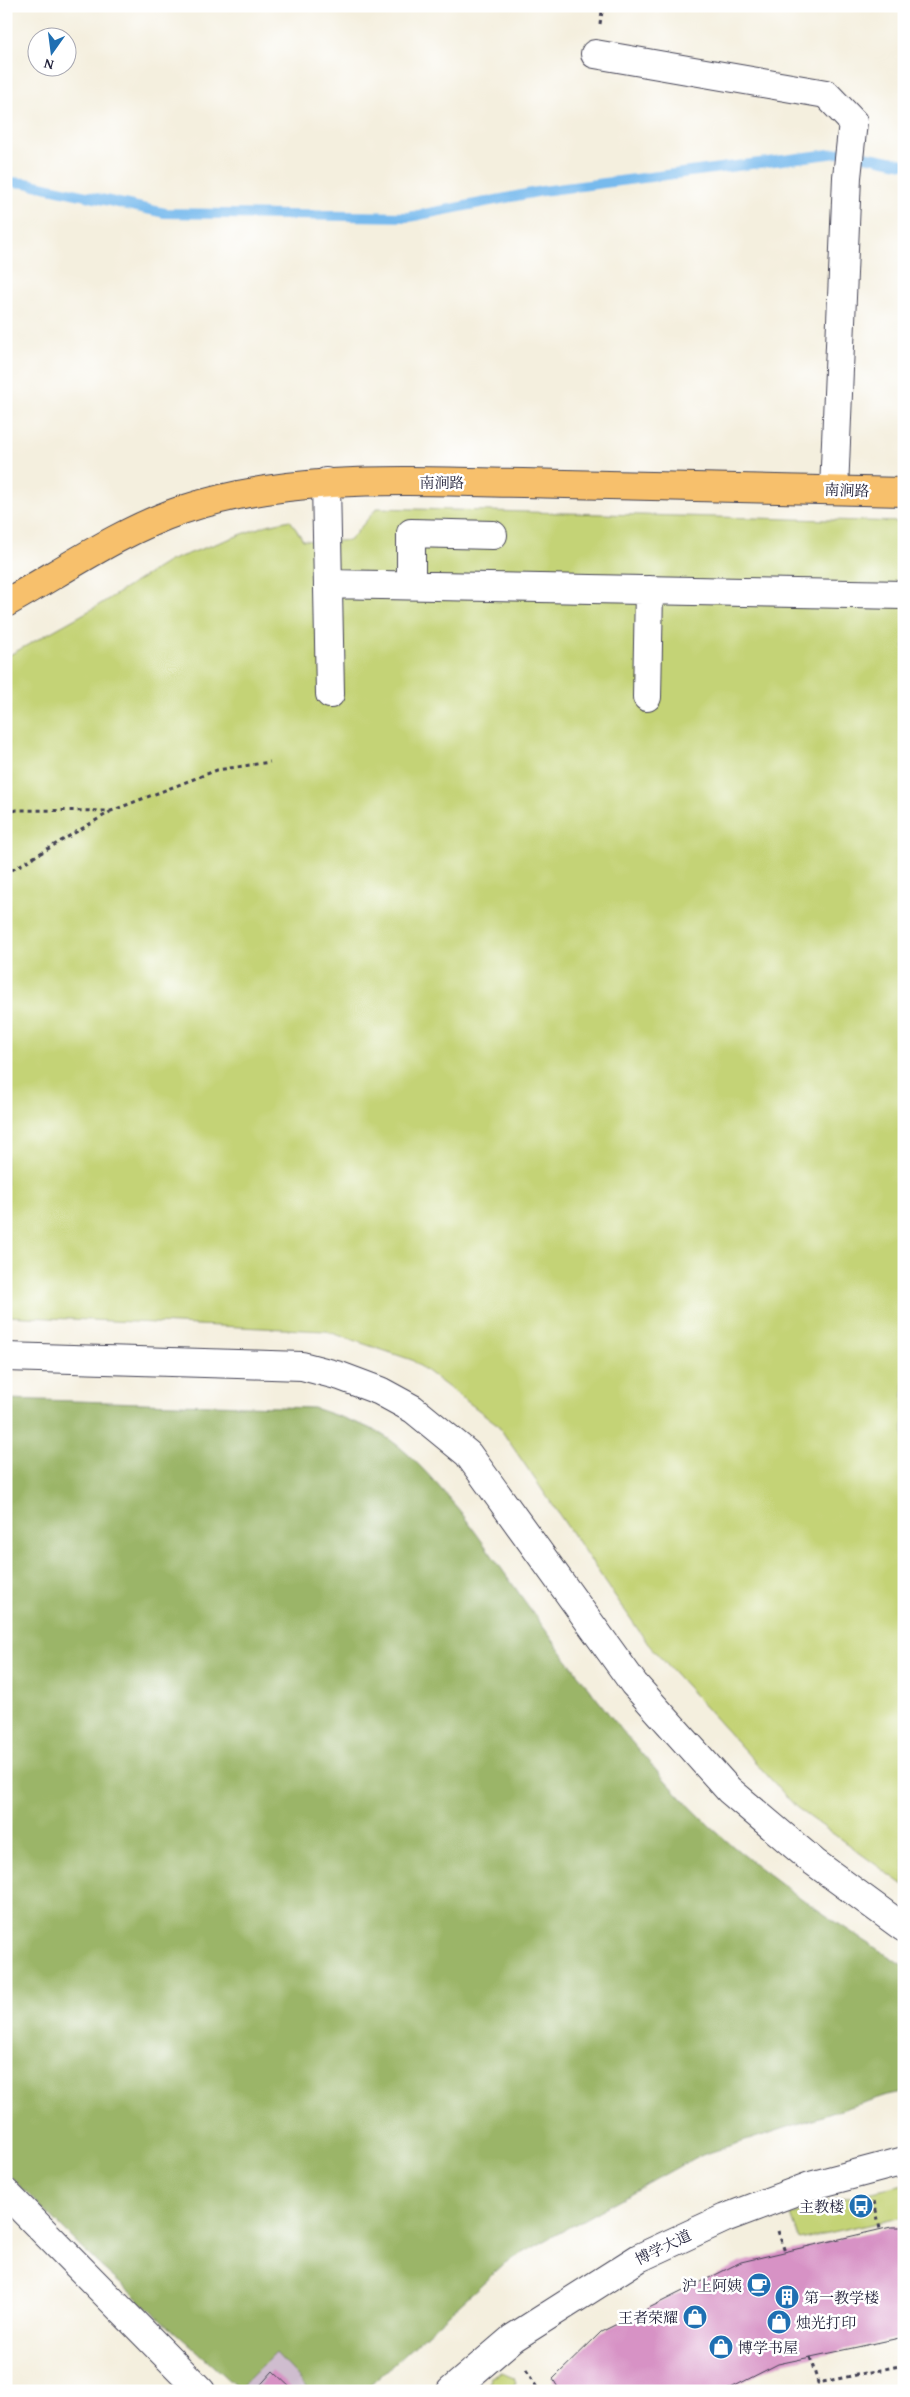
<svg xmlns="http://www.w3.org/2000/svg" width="910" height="2397" font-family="'Gentium Book Plus','Noto Serif SC',serif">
	<rect width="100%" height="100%" fill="#fff"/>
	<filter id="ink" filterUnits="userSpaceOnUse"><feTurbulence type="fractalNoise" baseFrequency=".02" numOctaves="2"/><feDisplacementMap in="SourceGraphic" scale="10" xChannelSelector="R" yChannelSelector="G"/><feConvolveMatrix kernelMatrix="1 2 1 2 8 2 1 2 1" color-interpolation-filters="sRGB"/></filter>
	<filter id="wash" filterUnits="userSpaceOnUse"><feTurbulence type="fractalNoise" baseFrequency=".0096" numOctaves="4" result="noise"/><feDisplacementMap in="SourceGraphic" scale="20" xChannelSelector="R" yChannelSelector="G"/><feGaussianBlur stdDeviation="1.12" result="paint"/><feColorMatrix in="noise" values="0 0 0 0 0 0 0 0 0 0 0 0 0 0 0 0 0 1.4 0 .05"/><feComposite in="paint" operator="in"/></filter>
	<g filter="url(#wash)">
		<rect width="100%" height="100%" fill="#f4efde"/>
		<path fill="#cfbdcf" d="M 275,2353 L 311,2391 L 239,2389 Z"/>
		<path fill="#c4d376" stroke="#737a58" d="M 377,508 L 904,522 L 904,1885 L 796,1807 L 648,1644 L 497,1424 L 412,1360 L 326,1331 L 6,1316 L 6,657 L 94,608 L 169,561 L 267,525 L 290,520 L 303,540 L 327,542 L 350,540 Z
			M 904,2185 L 904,2217 L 800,2240 L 791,2215 L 822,2203 Z
			M 501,2373 L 514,2378 L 516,2384 L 508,2388 L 509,2391 L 488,2391 L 491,2377 Z
			M 904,2383 L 904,2391 L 861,2391 Z"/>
		<path fill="#9bb567" stroke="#5e6c51" d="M 6,1399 L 314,1408 C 339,1417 367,1424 389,1439 C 414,1456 440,1488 460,1511 C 539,1619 613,1734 711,1827 C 769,1880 838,1924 904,1966 L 904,2092 L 887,2095 L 696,2157 L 505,2263 L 364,2391 L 311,2391 L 275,2353 L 239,2389 L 97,2263 L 6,2172 Z"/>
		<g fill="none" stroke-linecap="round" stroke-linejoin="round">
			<path stroke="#77baed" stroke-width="10" d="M 6,182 L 26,183 L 165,213 L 409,217 L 542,191 L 845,152 L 904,164"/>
		</g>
		<g id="blocks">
			<path fill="#d792c5" d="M 891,2227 L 904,2227 L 904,2337 L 778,2364 L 725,2391 L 560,2391 L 553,2379 L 601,2332 L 741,2262 Z
				M 273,2371 L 294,2391 L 255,2391 Z"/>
		</g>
	</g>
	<g filter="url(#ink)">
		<use href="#blocks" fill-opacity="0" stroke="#424153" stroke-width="1"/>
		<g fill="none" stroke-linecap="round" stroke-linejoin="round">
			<defs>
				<path id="minor" d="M 595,54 L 826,94 L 853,122 L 847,177 L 834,490
					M 326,482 L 330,694
					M 328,584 L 904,595
					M 411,585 L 411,533 L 493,535
					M 647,697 L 649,590
					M 6,1357 L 302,1366 L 340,1376 L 380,1391 L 413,1409 L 468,1454 L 634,1684 L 729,1790 L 814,1862 L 904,1928
					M 6,2193 L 201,2391
					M 451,2391 L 513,2338 L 639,2258 L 725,2218 L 810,2186 L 904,2161"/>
				<path id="major" d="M 6,603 C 63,571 120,531 182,510 C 292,473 410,481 523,483 C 650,485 777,488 904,492"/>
			</defs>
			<use href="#minor" stroke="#424153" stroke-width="30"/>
			<use href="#major" stroke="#424153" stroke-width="30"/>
			<path stroke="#424153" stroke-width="3" stroke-dasharray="4 4" stroke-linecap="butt" d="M 600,24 L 603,6
				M 6,813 L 17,810 L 111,811 L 217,770 L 270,762
				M 12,870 L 110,812
				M 874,2201 L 880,2229
				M 778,2231 L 785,2252
				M 810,2357 L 818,2383 L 904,2365
				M 526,2370 L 539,2391
				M 792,2391 L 796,2391"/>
			<use href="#minor" stroke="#fff" stroke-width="28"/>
			<use href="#major" stroke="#f7c06c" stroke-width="28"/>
		</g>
	</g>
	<defs>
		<symbol id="bus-disc" viewBox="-11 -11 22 22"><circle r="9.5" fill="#1f6fb2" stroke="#fff"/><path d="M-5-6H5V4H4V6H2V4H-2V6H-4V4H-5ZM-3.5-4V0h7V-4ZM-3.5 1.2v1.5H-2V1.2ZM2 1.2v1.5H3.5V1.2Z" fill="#fff"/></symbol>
		<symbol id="cafe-disc" viewBox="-11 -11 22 22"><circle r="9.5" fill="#1f6fb2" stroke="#fff"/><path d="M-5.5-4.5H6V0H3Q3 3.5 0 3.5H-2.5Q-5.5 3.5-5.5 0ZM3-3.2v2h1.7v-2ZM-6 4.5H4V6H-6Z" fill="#fff"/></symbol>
		<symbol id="building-disc" viewBox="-11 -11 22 22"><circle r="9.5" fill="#1f6fb2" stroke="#fff"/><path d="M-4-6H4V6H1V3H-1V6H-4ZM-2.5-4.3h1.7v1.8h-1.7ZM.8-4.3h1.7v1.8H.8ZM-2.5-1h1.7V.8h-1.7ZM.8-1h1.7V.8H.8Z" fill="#fff"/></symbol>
		<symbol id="shop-disc" viewBox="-11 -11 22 22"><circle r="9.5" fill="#1f6fb2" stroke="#fff"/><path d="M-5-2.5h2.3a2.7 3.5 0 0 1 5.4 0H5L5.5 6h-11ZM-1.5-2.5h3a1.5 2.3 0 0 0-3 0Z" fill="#fff"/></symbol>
	</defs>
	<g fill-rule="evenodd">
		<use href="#bus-disc" x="847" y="2192" width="28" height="28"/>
		<use href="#cafe-disc" x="745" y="2271" width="28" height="28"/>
		<use href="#building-disc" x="773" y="2283" width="28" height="28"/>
		<use href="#shop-disc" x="681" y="2303" width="28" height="28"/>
		<use href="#shop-disc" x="765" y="2308" width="28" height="28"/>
		<use href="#shop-disc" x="707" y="2333" width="28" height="28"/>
	</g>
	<g text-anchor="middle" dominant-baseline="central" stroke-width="5" stroke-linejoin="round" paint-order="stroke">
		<g font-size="15" fill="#22223b" stroke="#fff">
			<text x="442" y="482">南涧路</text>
			<text transform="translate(847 490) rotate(2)">南涧路</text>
			<text transform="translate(663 2247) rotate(-26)">博学大道</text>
		</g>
		<g font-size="15" fill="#22223b" stroke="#fff" text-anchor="end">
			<text x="844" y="2206">主教楼</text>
			<text x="742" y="2285">沪上阿姨</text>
			<text x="804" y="2297" text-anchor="start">第一教学楼</text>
			<text x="678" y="2317">王者荣耀</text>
			<text x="796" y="2322" text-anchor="start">烛光打印</text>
			<text x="738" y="2347" text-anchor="start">博学书屋</text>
		</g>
	</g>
	<rect width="910" height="2397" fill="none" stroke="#fff" stroke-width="25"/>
	<g transform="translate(52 52) rotate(194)"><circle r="24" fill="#ffffff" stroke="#a7a7b1"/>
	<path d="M0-4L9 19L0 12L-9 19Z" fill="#1f6fb2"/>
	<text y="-8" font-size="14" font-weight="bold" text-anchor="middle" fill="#22223b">N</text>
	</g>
</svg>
